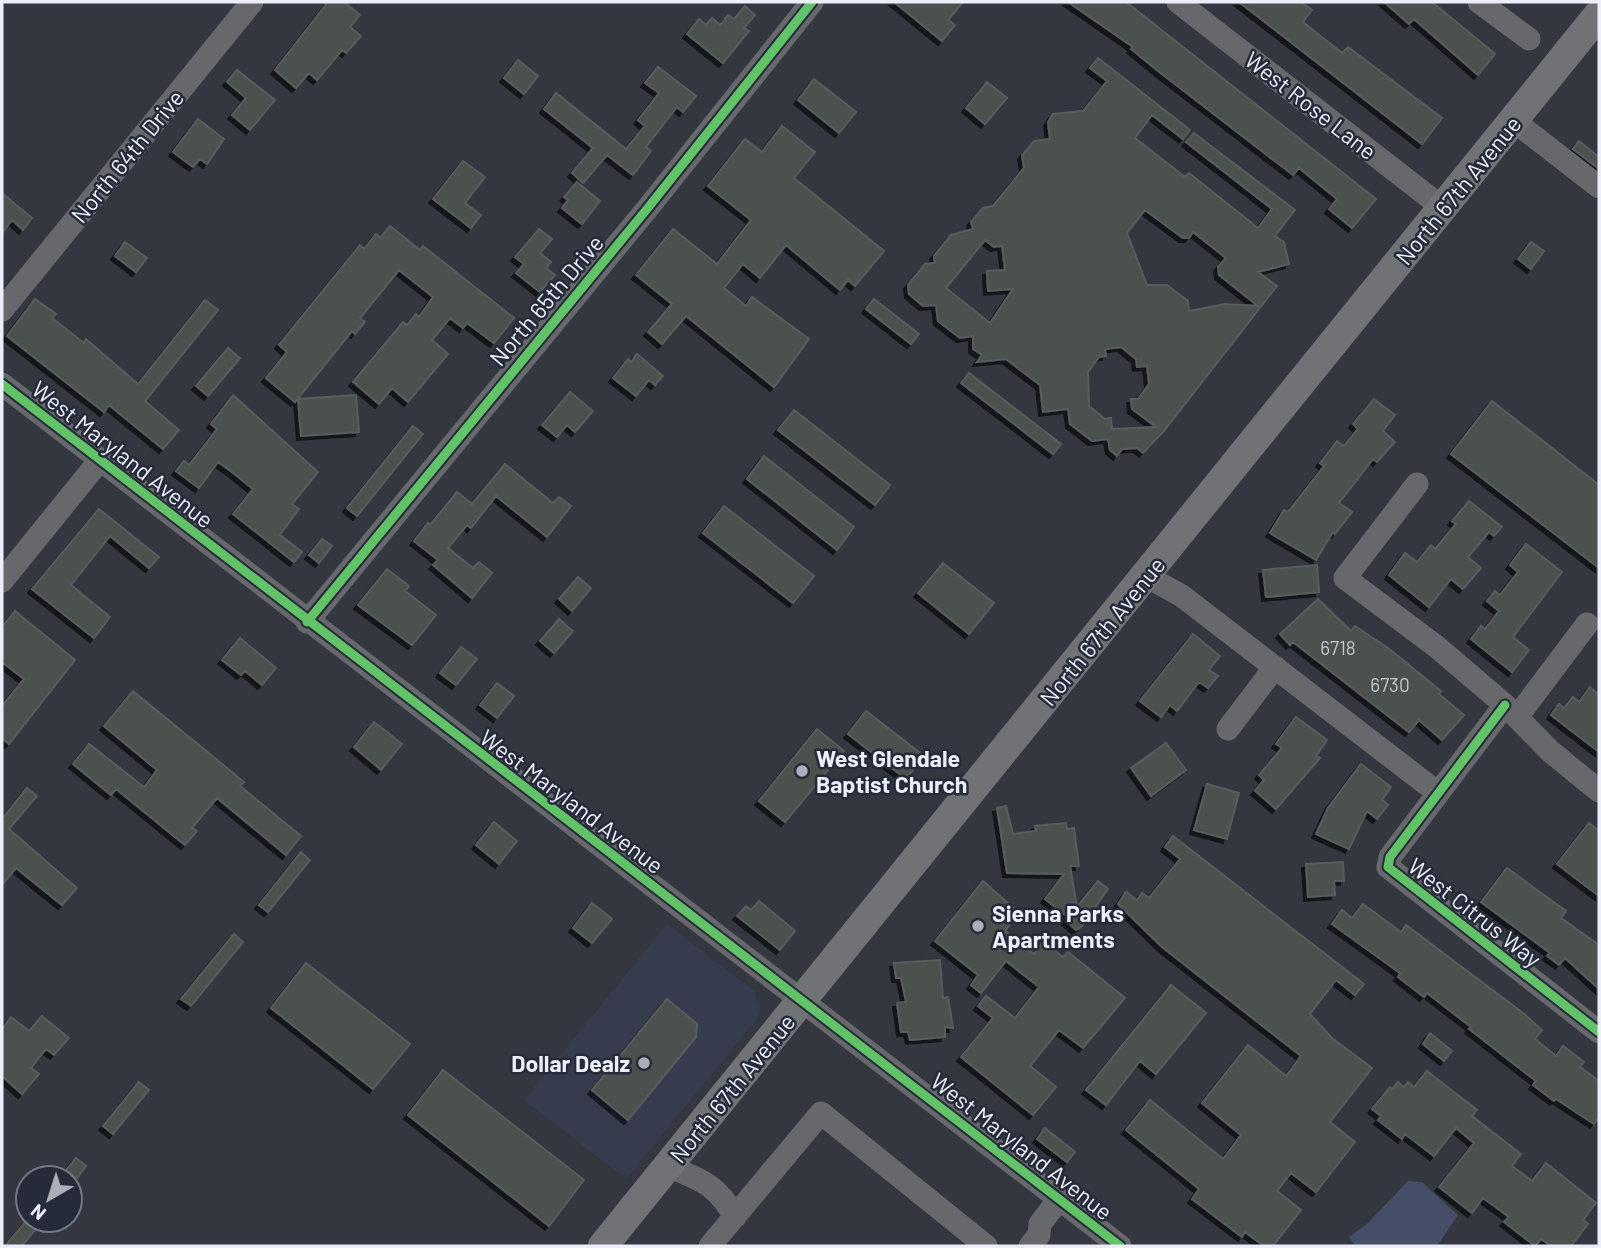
<svg xmlns="http://www.w3.org/2000/svg" width="1601" height="1248" font-family="Barlow,sans-serif">
	<defs>
		<filter id="shadow"><feDropShadow dx="-4" dy="4" stdDeviation="0" flood-color="#0009"/></filter>
	</defs>
	<rect width="100%" height="100%" fill="#34373f"/>
	<path fill="#363b4e" d="M 667,924 L 754,991 L 761,1010 L 756,1020 L 626,1179 L 524,1100 Z"/>
	<path fill="#454d69" d="M 1408,1181 L 1422,1182 L 1458,1215 L 1437,1246 L 1355,1246 L 1349,1237 L 1368,1223 Z"/>
	<path fill="#4c514d" stroke="#595c5c" stroke-width="2" fill-rule="evenodd" filter="url(#shadow)" d="M 328,2 L 344,2 L 360,15 L 350,27 L 361,36 L 346,53 L 342,50 L 317,80 L 309,73 L 296,88 L 275,70 Z
		M 894,2 L 963,2 L 948,20 L 955,25 L 942,41 Z
		M 1068,2 L 1126,2 L 1376,199 L 1352,228 L 1329,209 L 1337,199 L 1299,168 L 1293,175 L 1158,71 L 1131,49 L 1133,47 Z
		M 1239,2 L 1301,2 L 1312,10 L 1303,22 L 1342,53 L 1348,47 L 1442,118 L 1422,144 Z
		M 1384,2 L 1432,2 L 1495,54 L 1478,75 L 1414,19 L 1409,24 Z
		M 745,6 L 755,15 L 744,28 L 749,31 L 723,63 L 687,34 L 699,19 L 706,25 L 712,18 L 720,25 L 728,15 L 734,19 Z
		M 1098,58 L 1190,130 L 1183,139 L 1152,115 L 1135,138 L 1185,177 L 1189,173 L 1258,228 L 1272,209 L 1186,142 L 1194,133 L 1295,210 L 1275,236 L 1284,242 L 1289,264 L 1258,272 L 1277,286 L 1163,432 L 1143,453 L 1137,448 L 1122,449 L 1117,456 L 1110,450 L 1108,439 L 1092,441 L 1070,424 L 1068,409 L 1043,412 L 1040,385 L 1006,359 L 977,362 L 982,355 L 973,349 L 973,336 L 960,338 L 938,321 L 936,305 L 923,306 L 909,294 L 908,285 L 925,264 L 935,263 L 934,256 L 951,235 L 973,229 L 971,222 L 983,208 L 993,206 L 1024,168 L 1022,155 L 1034,141 L 1050,139 L 1048,122 L 1053,114 L 1083,111 L 1107,81 L 1090,68 ZM 1145,210 L 1183,238 L 1189,238 L 1193,232 L 1226,258 L 1218,267 L 1219,275 L 1258,306 L 1225,304 L 1189,311 L 1188,301 L 1167,285 L 1147,285 L 1127,233 ZM 985,240 L 994,247 L 1002,246 L 1005,270 L 987,271 L 988,291 L 1013,289 L 990,323 L 946,288 ZM 1121,347 L 1136,359 L 1137,367 L 1147,366 L 1149,384 L 1138,399 L 1131,399 L 1132,409 L 1156,427 L 1112,429 L 1111,418 L 1105,419 L 1089,406 L 1088,372 L 1099,357 L 1106,356 L 1105,349 Z
		M 518,60 L 538,76 L 524,94 L 504,78 Z
		M 658,67 L 696,96 L 683,112 L 677,107 L 646,147 L 651,151 L 633,175 L 607,155 L 583,183 L 572,173 L 593,148 L 544,109 L 556,93 L 626,149 L 645,126 L 638,120 L 659,93 L 645,83 Z
		M 237,70 L 275,100 L 250,130 L 232,115 L 246,98 L 227,82 Z
		M 814,79 L 856,112 L 839,133 L 798,100 Z
		M 987,82 L 1007,98 L 985,124 L 966,108 Z
		M 198,119 L 224,139 L 207,164 L 200,159 L 193,167 L 173,152 Z
		M 782,126 L 815,152 L 794,178 L 884,251 L 855,286 L 848,280 L 840,290 L 786,245 L 760,278 L 743,264 L 724,288 L 746,306 L 752,297 L 809,339 L 774,387 L 686,316 L 662,344 L 648,332 L 672,304 L 636,275 L 673,229 L 717,264 L 751,220 L 708,186 L 745,139 L 762,152 Z
		M 1579,141 L 1599,157 L 1599,169 L 1573,149 Z
		M 463,161 L 485,177 L 465,203 L 481,215 L 471,228 L 433,199 Z
		M 577,182 L 600,201 L 582,224 L 562,208 L 568,200 L 564,197 Z
		M 2,193 L 32,218 L 23,230 L 12,220 L 2,233 Z
		M 390,226 L 420,250 L 423,246 L 514,318 L 494,343 L 467,323 L 463,328 L 450,318 L 432,340 L 448,354 L 408,402 L 392,388 L 379,404 L 353,382 L 403,322 L 407,325 L 416,314 L 419,317 L 433,297 L 399,270 L 360,318 L 365,322 L 355,334 L 352,331 L 295,402 L 266,378 L 287,352 L 279,345 L 360,245 L 364,249 L 376,234 L 380,238 Z
		M 539,229 L 552,239 L 540,253 L 551,262 L 546,268 L 555,275 L 540,292 L 516,273 L 524,264 L 515,257 Z
		M 125,242 L 147,258 L 136,272 L 115,256 Z
		M 1531,242 L 1544,251 L 1531,269 L 1518,259 Z
		M 35,299 L 56,314 L 52,318 L 84,343 L 86,339 L 138,384 L 205,300 L 218,310 L 145,401 L 179,430 L 163,449 L 109,405 L 104,412 L 7,336 Z
		M 874,299 L 919,334 L 911,344 L 866,309 Z
		M 228,348 L 240,358 L 208,396 L 196,386 Z
		M 637,354 L 663,376 L 655,385 L 649,380 L 636,396 L 613,378 L 628,359 L 631,362 Z
		M 969,373 L 1061,444 L 1053,454 L 961,383 Z
		M 570,392 L 593,411 L 575,432 L 567,425 L 557,437 L 542,425 Z
		M 233,395 L 318,472 L 292,504 L 299,509 L 280,535 L 302,552 L 294,562 L 233,514 L 253,489 L 232,472 L 218,462 L 199,488 L 176,471 L 184,461 L 189,465 L 217,429 L 211,424 Z
		M 356,395 L 359,432 L 301,436 L 298,399 Z
		M 1374,399 L 1395,415 L 1383,431 L 1395,442 L 1377,462 L 1373,459 L 1339,503 L 1352,512 L 1335,534 L 1333,532 L 1316,560 L 1270,533 L 1284,510 L 1288,512 L 1324,466 L 1320,463 L 1337,441 L 1344,446 L 1358,429 L 1353,424 Z
		M 1492,401 L 1599,485 L 1599,568 L 1451,454 Z
		M 794,410 L 890,485 L 875,505 L 778,430 Z
		M 413,426 L 423,434 L 357,516 L 347,508 Z
		M 764,456 L 854,527 L 837,550 L 747,479 Z
		M 505,464 L 553,503 L 559,497 L 571,506 L 547,537 L 496,496 L 471,528 L 467,525 L 448,548 L 473,568 L 479,562 L 492,573 L 472,598 L 433,565 L 438,560 L 414,541 L 428,523 L 430,525 L 457,492 L 472,504 Z
		M 1469,501 L 1502,527 L 1494,536 L 1489,532 L 1468,557 L 1481,568 L 1463,589 L 1451,579 L 1429,607 L 1389,575 L 1405,553 L 1417,562 L 1431,545 L 1435,549 L 1456,524 L 1452,521 Z
		M 724,506 L 814,576 L 793,603 L 703,533 Z
		M 99,509 L 159,557 L 149,568 L 110,536 L 71,585 L 110,617 L 94,638 L 32,589 Z
		M 322,539 L 332,546 L 319,563 L 309,555 Z
		M 1526,544 L 1562,572 L 1513,637 L 1529,650 L 1512,672 L 1471,639 L 1481,626 L 1485,629 L 1499,611 L 1487,601 L 1495,591 L 1500,595 L 1518,572 L 1510,565 Z
		M 943,563 L 994,603 L 969,634 L 918,593 Z
		M 1317,565 L 1319,592 L 1266,597 L 1263,570 Z
		M 387,569 L 409,586 L 405,591 L 436,615 L 412,645 L 358,605 Z
		M 578,577 L 591,588 L 572,611 L 559,599 Z
		M 1318,599 L 1351,631 L 1355,626 L 1388,648 L 1441,691 L 1439,694 L 1464,715 L 1442,740 L 1419,720 L 1409,732 L 1293,642 L 1290,645 L 1280,634 Z
		M 15,611 L 75,660 L 9,744 L 2,738 L 2,706 L 24,679 L 2,662 L 2,627 Z
		M 559,619 L 573,631 L 554,653 L 540,641 Z
		M 1193,634 L 1220,656 L 1209,670 L 1218,676 L 1208,688 L 1199,682 L 1177,711 L 1170,705 L 1161,717 L 1140,701 Z
		M 240,638 L 276,668 L 262,685 L 245,671 L 241,675 L 222,660 Z
		M 461,647 L 477,659 L 456,685 L 440,673 Z
		M 497,683 L 514,696 L 497,718 L 480,705 Z
		M 1590,687 L 1599,695 L 1599,752 L 1551,715 L 1559,704 L 1564,708 L 1573,697 L 1579,702 Z
		M 133,691 L 244,782 L 240,786 L 301,836 L 286,855 L 217,798 L 192,828 L 197,831 L 185,845 L 116,789 L 111,795 L 73,764 L 89,744 L 144,787 L 157,770 L 104,726 Z
		M 866,711 L 924,756 L 906,779 L 848,734 Z
		M 1296,717 L 1327,740 L 1316,756 L 1320,758 L 1276,809 L 1255,791 L 1264,780 L 1259,775 L 1282,748 L 1276,744 Z
		M 374,722 L 402,744 L 381,770 L 354,747 Z
		M 817,729 L 844,751 L 785,822 L 759,801 Z
		M 1166,743 L 1186,770 L 1151,796 L 1131,768 Z
		M 1361,764 L 1391,787 L 1382,800 L 1388,805 L 1377,819 L 1367,811 L 1349,849 L 1316,834 L 1328,808 Z
		M 1207,784 L 1239,793 L 1227,839 L 1194,830 Z
		M 27,788 L 37,796 L 9,829 L 77,888 L 62,905 L 16,868 L 2,885 L 2,819 Z
		M 1006,806 L 1013,834 L 1036,831 L 1035,826 L 1066,823 L 1067,829 L 1074,828 L 1079,866 L 1070,866 L 1077,907 L 1098,881 L 1108,889 L 1081,927 L 1076,930 L 1066,921 L 1069,918 L 1045,899 L 1064,874 L 1007,873 L 997,808 Z
		M 494,822 L 517,841 L 499,864 L 476,845 Z
		M 1589,823 L 1599,831 L 1599,896 L 1557,864 Z
		M 1173,836 L 1364,984 L 1355,995 L 1336,980 L 1310,1014 L 1332,1038 L 1372,1068 L 1330,1122 L 1355,1142 L 1316,1192 L 1291,1173 L 1277,1191 L 1301,1210 L 1273,1246 L 1264,1246 L 1245,1232 L 1242,1237 L 1192,1199 L 1199,1189 L 1126,1130 L 1150,1100 L 1223,1159 L 1241,1135 L 1202,1103 L 1248,1045 L 1286,1076 L 1301,1056 L 1162,947 L 1118,904 L 1126,892 L 1137,900 L 1142,893 L 1149,898 L 1180,859 L 1165,847 Z
		M 301,852 L 310,860 L 268,912 L 259,905 Z
		M 1343,862 L 1344,881 L 1334,881 L 1335,895 L 1308,897 L 1306,864 Z
		M 1507,868 L 1566,911 L 1561,918 L 1599,945 L 1599,989 L 1565,958 L 1559,965 L 1547,956 L 1550,953 L 1481,902 Z
		M 983,881 L 1019,913 L 1005,931 L 1034,954 L 1043,942 L 1063,957 L 1068,952 L 1125,998 L 1083,1048 L 1059,1030 L 1030,1066 L 1056,1087 L 1033,1115 L 961,1057 L 993,1018 L 978,1006 L 986,996 L 1015,1018 L 1039,987 L 1006,961 L 981,993 L 971,985 L 978,975 L 935,941 Z
		M 759,901 L 795,931 L 780,950 L 737,916 L 746,906 L 751,910 Z
		M 592,903 L 612,919 L 592,943 L 573,928 Z
		M 1363,904 L 1401,932 L 1406,925 L 1523,1013 L 1542,1030 L 1535,1039 L 1556,1056 L 1563,1046 L 1584,1062 L 1580,1067 L 1599,1081 L 1599,1118 L 1594,1124 L 1556,1099 L 1554,1101 L 1533,1085 L 1536,1081 L 1469,1029 L 1471,1027 L 1427,993 L 1424,997 L 1398,977 L 1400,973 L 1332,924 L 1342,910 L 1352,918 Z
		M 234,934 L 243,942 L 191,1006 L 181,999 Z
		M 940,960 L 943,998 L 948,997 L 953,1028 L 945,1027 L 945,1037 L 910,1040 L 908,1032 L 901,1032 L 897,1003 L 906,1002 L 901,978 L 896,978 L 894,963 Z
		M 306,963 L 410,1044 L 373,1089 L 271,1008 Z
		M 1171,985 L 1206,1013 L 1156,1074 L 1140,1061 L 1106,1105 L 1086,1090 Z
		M 667,999 L 697,1024 L 696,1037 L 628,1120 L 592,1090 Z
		M 42,1016 L 69,1038 L 54,1055 L 46,1049 L 31,1068 L 39,1074 L 22,1094 L 2,1076 L 2,1029 L 11,1017 L 29,1031 Z
		M 1430,1033 L 1452,1051 L 1444,1061 L 1423,1044 Z
		M 443,1070 L 584,1180 L 549,1226 L 408,1115 Z
		M 1427,1071 L 1477,1110 L 1472,1116 L 1521,1154 L 1512,1166 L 1532,1181 L 1546,1163 L 1596,1203 L 1583,1220 L 1588,1224 L 1571,1246 L 1551,1246 L 1541,1239 L 1535,1246 L 1504,1222 L 1509,1217 L 1483,1198 L 1472,1213 L 1439,1187 L 1474,1143 L 1456,1128 L 1434,1156 L 1405,1134 L 1402,1139 L 1378,1120 L 1381,1116 L 1372,1109 L 1390,1087 L 1392,1089 L 1398,1082 L 1404,1087 L 1408,1082 L 1414,1087 Z
		M 139,1082 L 149,1090 L 113,1134 L 103,1126 Z
		M 1045,1128 L 1075,1152 L 1067,1162 L 1037,1139 Z
		M 76,1158 L 86,1166 L 77,1178 L 60,1178 Z
		M 27,1220 L 43,1220 L 22,1246 L 5,1246 Z"/>
	<g fill="none" stroke-linecap="round" stroke-linejoin="round">
		<path stroke="#67686b" stroke-width="23" d="M 1178,2 L 1443,208
			M 1479,2 L 1529,39
			M 1514,121 L 1599,187
			M 2,310 L 252,2
			M 2,384 L 1120,1246
			M 1417,484 L 1345,578 L 1437,647 L 1505,705 L 1550,751 L 1599,791
			M 1146,576 L 1182,596 L 1438,793
			M 2,581 L 100,460
			M 307,622 L 647,209 L 812,2
			M 1505,705 L 1390,857 L 1388,867 L 1599,1032
			M 1517,717 L 1587,624
			M 1228,729 L 1275,667
			M 668,1166 C 702,1180 717,1185 735,1217
			M 710,1246 L 821,1113 L 986,1246
			M 1030,1246 L 1039,1235 L 1040,1224 L 1059,1199"/>
		<path stroke="#707276" stroke-width="30" d="M 603,1246 L 1599,14"/>
		<defs>
			<path id="cycleway" d="M 2,384 L 1120,1246
				M 307,622 L 647,209 L 812,2
				M 1505,705 L 1390,857 L 1388,867 L 1599,1032"/>
		</defs>
		<use href="#cycleway" stroke="#262b39" stroke-width="13"/>
		<use href="#cycleway" stroke="#61c268" stroke-width="9"/>
	</g>
	<g fill="#acafb8" stroke="#262b39" stroke-width="2.5">
		<circle cx="802" cy="771" r="7"/>
		<circle cx="978" cy="926" r="7"/>
		<circle cx="644" cy="1063" r="7"/>
	</g>
	<g text-anchor="middle" dominant-baseline="central" stroke-width="5" stroke-linejoin="round" paint-order="stroke">
		<g font-size="19" fill="#c4c8ce">
			<text x="1338" y="647">6718</text>
			<text x="1390" y="684">6730</text>
		</g>
		<g font-size="23" fill="#eceff9" stroke="#262b39">
			<text transform="translate(1311 105) rotate(38)">West Rose Lane</text>
			<text transform="translate(127 156) rotate(-51)">North 64th Drive</text>
			<text transform="translate(1458 190) rotate(-51)">North 67th Avenue</text>
			<text transform="translate(546 300) rotate(-50)">North 65th Drive</text>
			<text transform="translate(123 454) rotate(38)">West Maryland Avenue</text>
			<text transform="translate(1102 631) rotate(-51)">North 67th Avenue</text>
			<text transform="translate(572 801) rotate(37)">West Maryland Avenue</text>
			<text transform="translate(1475 912) rotate(38)">West Citrus Way</text>
			<text transform="translate(732 1088) rotate(-51)">North 67th Avenue</text>
			<text transform="translate(1022 1146) rotate(38)">West Maryland Avenue</text>
		</g>
		<g font-size="23" font-weight="bold" fill="#eceff9" stroke="#262b39" text-anchor="start">
			<text x="816" y="758">West Glendale<tspan x="816" dy="26">Baptist Church</tspan></text>
			<text x="992" y="913">Sienna Parks<tspan x="992" dy="26">Apartments</tspan></text>
			<text x="630" y="1063" text-anchor="end">Dollar Dealz</text>
		</g>
	</g>
	<rect width="1601" height="1248" fill="none" stroke="#eceff9" stroke-width="7"/>
	<g transform="translate(49 1199) rotate(219)"><circle r="33" fill="#262b39" stroke="#757986" stroke-width="2"/>
	<path d="M0-5L12 26L0 18L-12 26Z" fill="#acafb8"/>
	<text y="-10" font-size="19" font-weight="bold" text-anchor="middle" fill="#eceff9">N</text>
	</g>
</svg>
